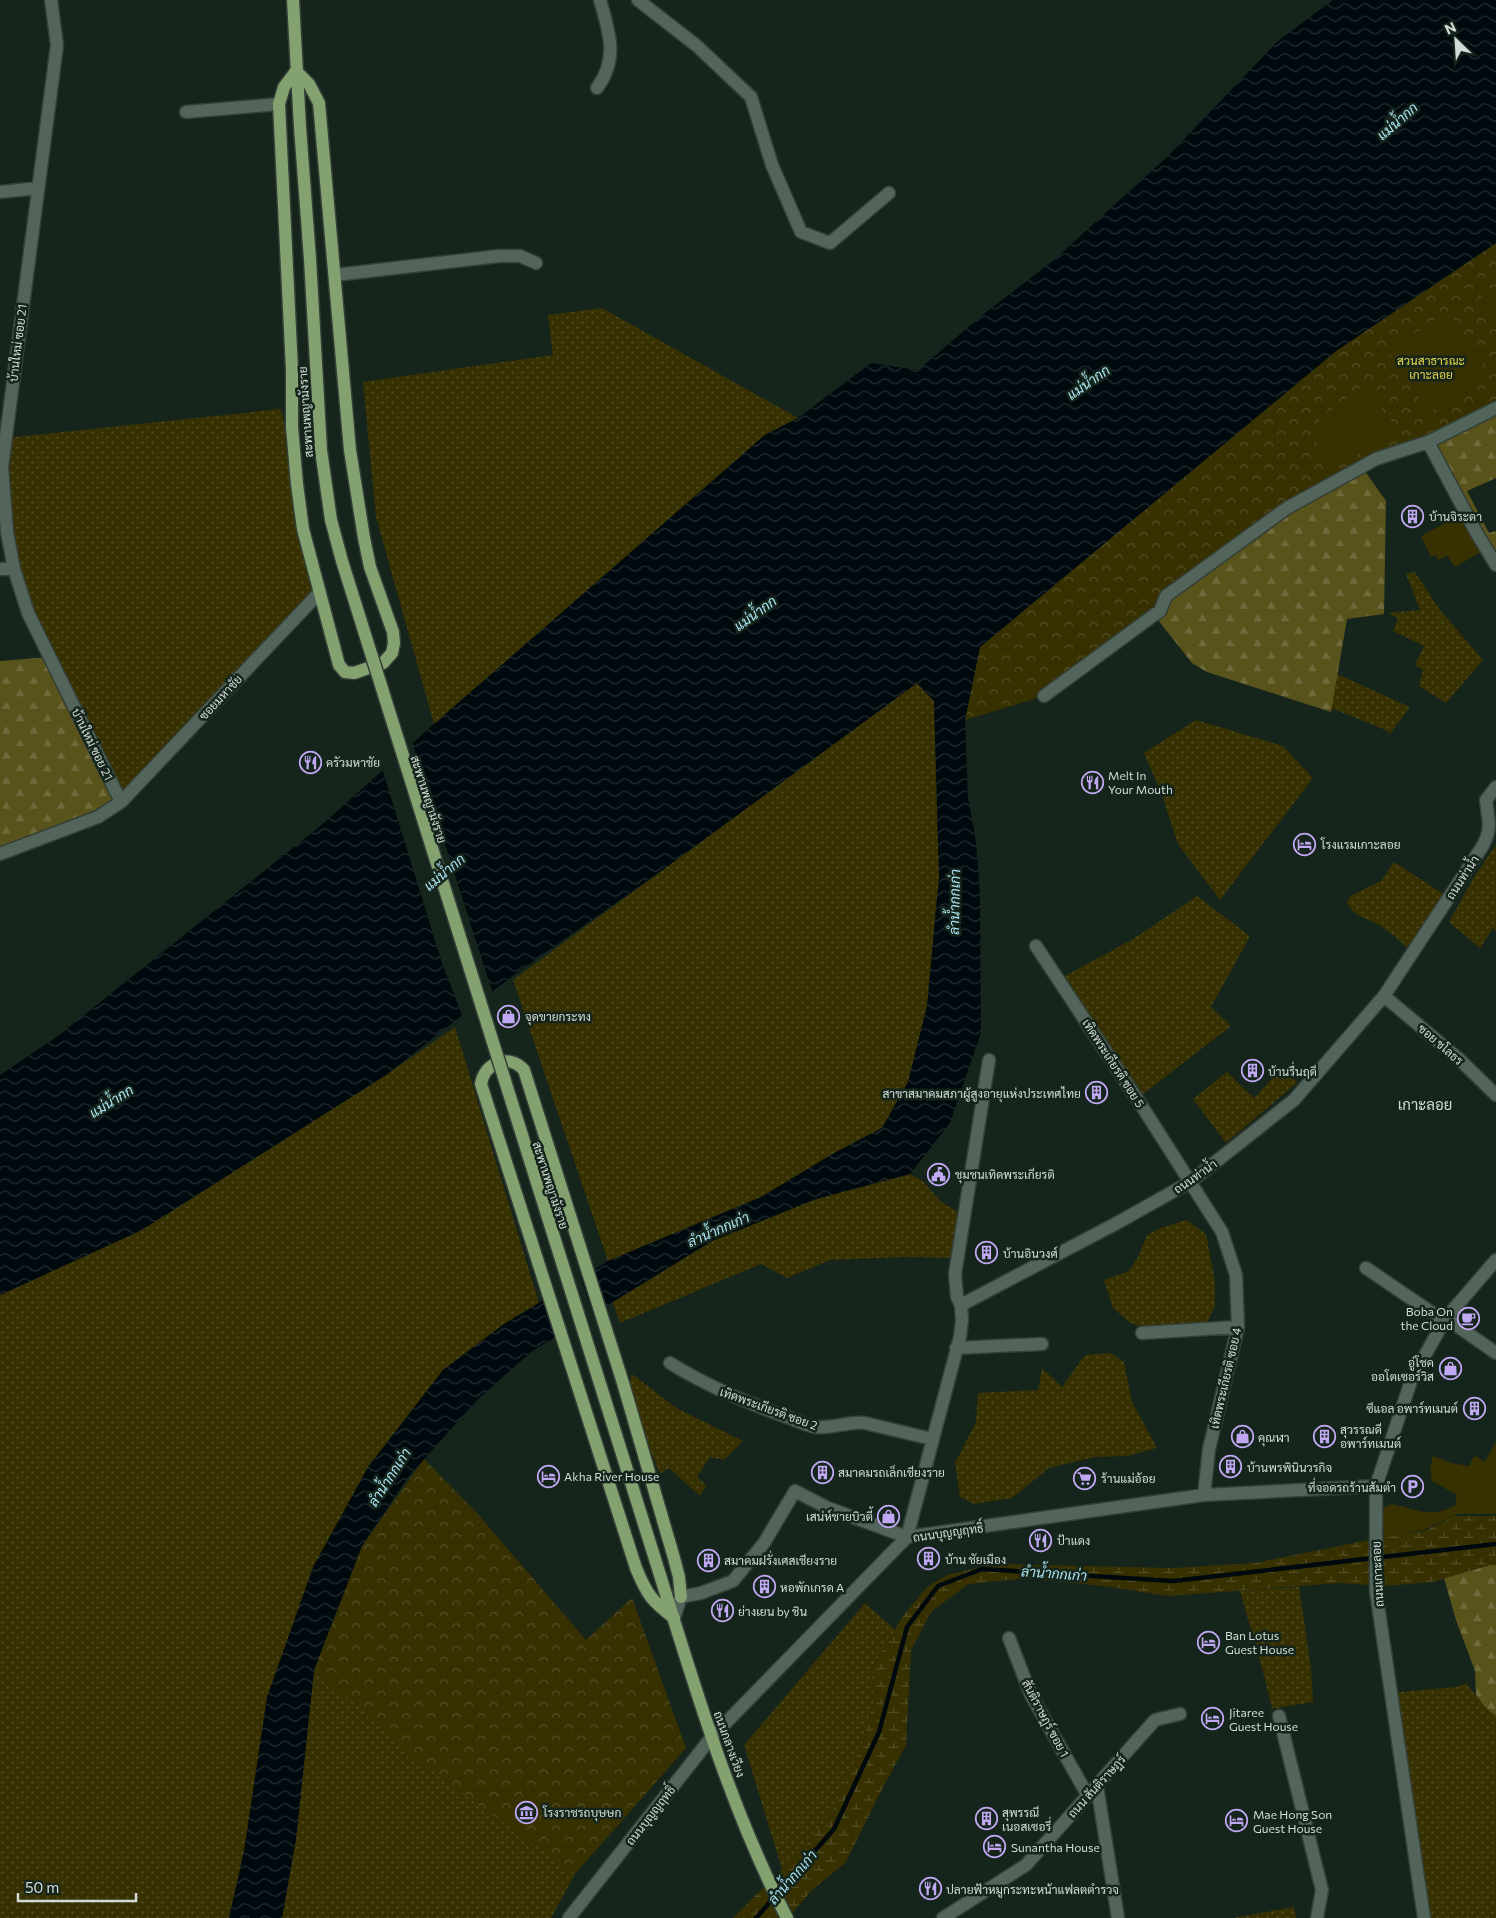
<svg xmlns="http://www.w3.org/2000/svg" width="1496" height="1918" font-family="Commissioner,Sarabun,sans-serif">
	<defs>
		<pattern id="grass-dots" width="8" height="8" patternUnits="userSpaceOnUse" patternTransform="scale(1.25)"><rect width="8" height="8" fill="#373102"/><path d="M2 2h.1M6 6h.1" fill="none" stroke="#534e26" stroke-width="1.8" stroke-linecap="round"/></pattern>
		<pattern id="forest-firs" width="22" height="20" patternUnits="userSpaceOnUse" patternTransform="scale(1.25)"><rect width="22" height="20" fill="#58521b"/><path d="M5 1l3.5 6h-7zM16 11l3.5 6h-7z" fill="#6f6a3b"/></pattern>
		<pattern id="wetland-marsh" width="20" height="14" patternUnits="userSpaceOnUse" patternTransform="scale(1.25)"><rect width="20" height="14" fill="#373102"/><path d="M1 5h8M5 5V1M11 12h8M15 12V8" fill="none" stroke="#534e26"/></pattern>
		<pattern id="park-crowns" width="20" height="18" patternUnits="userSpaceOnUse" patternTransform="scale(1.25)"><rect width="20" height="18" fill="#373102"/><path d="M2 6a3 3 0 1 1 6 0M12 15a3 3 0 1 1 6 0" fill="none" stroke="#534e26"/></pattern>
		<pattern id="water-waves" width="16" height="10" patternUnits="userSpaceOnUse" patternTransform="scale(1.25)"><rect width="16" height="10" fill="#00090d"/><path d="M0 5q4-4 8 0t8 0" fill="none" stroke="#242c30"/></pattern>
	</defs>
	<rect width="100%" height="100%" fill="#15251c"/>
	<path fill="url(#grass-dots)" d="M 602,308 L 798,418 L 765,435 L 434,724 L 376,517 L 363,382 L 553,355 L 548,315 Z
		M 281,409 L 320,592 L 121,802 L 28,613 L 7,532 L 6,438 Z
		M 1415,572 L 1440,610 L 1483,660 L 1446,703 L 1419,686 L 1423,670 L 1415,665 L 1424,646 L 1393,631 L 1398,618 L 1388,613 L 1420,610 L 1406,574 Z
		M 1337,674 L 1410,707 L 1389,735 L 1388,731 L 1331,708 Z
		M 917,683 L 934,701 L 939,877 L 927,1006 L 908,1082 L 882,1128 L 836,1152 L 761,1197 L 608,1261 L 513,980 Z
		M 1196,720 L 1283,746 L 1313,778 L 1220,900 L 1178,844 L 1162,795 L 1144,753 Z
		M 1496,845 L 1496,931 L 1493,928 L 1480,948 L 1449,922 L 1474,877 Z
		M 1394,862 L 1445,895 L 1416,941 L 1407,948 C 1398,938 1390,932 1379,925 C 1365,917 1354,917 1347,902 L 1350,896 L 1381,881 Z
		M 1197,896 L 1250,936 L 1211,1007 L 1231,1026 L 1143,1094 L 1063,977 L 1133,939 Z
		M 455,1027 L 539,1303 L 504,1324 L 443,1370 L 368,1467 L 244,1851 L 229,1918 L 0,1918 L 0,1295 L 142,1230 L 386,1075 Z
		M 1281,1069 L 1298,1082 L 1226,1143 L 1193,1099 L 1227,1072 L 1254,1098 Z
		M 910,1174 L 924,1182 L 940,1201 L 965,1216 L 957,1258 L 903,1257 L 830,1260 L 787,1278 L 761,1264 L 620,1323 L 613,1302 L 712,1241 L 816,1199 Z
		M 1186,1220 L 1206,1234 L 1215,1281 L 1215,1306 L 1204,1329 L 1158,1334 L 1129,1322 L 1113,1308 L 1104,1280 L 1129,1271 L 1138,1257 L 1147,1235 L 1158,1229 Z
		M 1110,1353 L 1124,1362 L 1132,1402 L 1157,1448 L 1127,1456 L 1095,1457 L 1049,1468 L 1012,1498 L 974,1504 L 960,1497 L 955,1463 L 976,1422 L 978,1393 L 1038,1390 L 1042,1368 L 1062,1387 L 1085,1355 Z
		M 632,1374 L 678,1409 L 743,1441 L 724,1460 L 710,1457 L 697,1477 L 706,1485 L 700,1496 L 669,1468 L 660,1474 L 648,1444 L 630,1382 Z
		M 1299,1587 L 1311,1669 L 1313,1702 L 1272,1709 L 1264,1675 L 1240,1591 Z
		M 865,1603 L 895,1630 L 871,1670 L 874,1700 L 865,1737 L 833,1810 L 809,1842 L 782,1869 L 744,1745 Z
		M 314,1670 L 575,1874 L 551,1918 L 282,1918 L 296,1839 Z
		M 1466,1683 L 1485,1707 L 1496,1716 L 1496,1918 L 1424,1918 L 1391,1696 L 1399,1692 L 1457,1687 Z
		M 1294,1907 L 1296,1918 L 1233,1918 Z"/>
	<path fill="url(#forest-firs)" d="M 1496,408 L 1496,478 L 1467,491 L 1489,533 L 1496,531 L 1496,565 L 1428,442 Z
		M 1362,467 L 1386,501 L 1384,614 L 1347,619 L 1331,712 L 1207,672 L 1192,663 L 1154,615 L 1166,596 L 1287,508 Z
		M 50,657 L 121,802 L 0,853 L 0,661 Z
		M 1490,1565 L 1496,1565 L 1496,1716 L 1485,1707 L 1476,1695 L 1475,1671 L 1456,1620 L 1444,1578 Z"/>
	<path fill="url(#wetland-marsh)" d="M 1454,1516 L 1496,1516 L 1496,1565 L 1490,1565 L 1432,1582 L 1385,1586 L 1340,1583 L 1168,1596 L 1111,1587 L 1028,1578 L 968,1584 L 931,1612 L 911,1650 L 906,1745 L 880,1793 L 846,1862 L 812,1890 L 788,1918 L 733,1918 L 809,1842 L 833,1810 L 865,1737 L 874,1700 L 871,1671 L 903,1616 L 927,1587 L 947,1575 L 993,1564 L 1173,1568 L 1255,1563 L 1388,1536 L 1425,1531 Z"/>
	<path fill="url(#park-crowns)" d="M 1496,243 L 1496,405 L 1376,459 L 1287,508 L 1166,596 L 1160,611 L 1044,696 L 965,720 L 980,647 L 1336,351 Z
		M 424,1459 L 476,1512 L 586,1640 L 632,1598 L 686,1748 L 575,1874 L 429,1769 L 380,1725 L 314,1670 L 362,1546 Z"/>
	<path fill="#373102" d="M 1496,287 L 1496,321 L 1481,297 Z
		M 1449,311 L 1489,374 L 1428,413 L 1388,350 Z
		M 1365,384 L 1398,432 L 1332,469 L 1311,434 L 1321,417 Z
		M 1460,515 L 1481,552 L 1455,567 L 1447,555 L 1439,560 L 1435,555 L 1431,557 L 1421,536 Z
		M 1496,1442 L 1496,1514 L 1457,1514 L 1424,1530 L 1384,1537 L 1381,1509 L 1392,1504 C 1419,1510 1427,1518 1455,1506 L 1457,1495 L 1432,1481 L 1430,1467 L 1433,1456 L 1451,1463 L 1469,1466 L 1474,1456 L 1485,1461 Z"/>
	<path fill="url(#water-waves)" d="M 1333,0 L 1496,0 L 1496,243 L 1336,351 L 980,647 L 965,720 L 968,797 L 976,841 L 980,896 L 981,1033 L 950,1123 L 910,1174 L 816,1199 L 712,1241 L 531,1352 L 477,1400 L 408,1477 L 362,1546 L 314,1670 L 296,1839 L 282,1918 L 229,1918 L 244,1851 L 267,1697 L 313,1567 L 368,1467 L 443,1370 L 504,1324 L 608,1261 L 761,1197 L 836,1152 L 882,1128 L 908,1082 L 927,1006 L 939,877 L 934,701 L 917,683 L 664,869 L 511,977 L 386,1075 L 142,1230 L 0,1295 L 0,1075 L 58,1036 L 324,823 L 434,724 L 765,435 L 798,418 L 871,363 L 918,370 L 985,313 L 1054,260 L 1166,158 L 1278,41 Z"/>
	<path fill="#15251c" d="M 412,741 L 493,994 L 463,1018 L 441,960 L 382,768 Z
		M 580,1275 L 594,1317 L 568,1332 L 555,1291 Z"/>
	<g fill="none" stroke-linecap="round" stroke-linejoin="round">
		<path stroke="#00090d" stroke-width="4.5" d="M 756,1918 L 834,1829 L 879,1732 L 907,1627 L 938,1586 L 982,1569 L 1173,1581 L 1496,1544"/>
		<defs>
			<path id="minor" d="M 638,0 L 697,46 L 751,97 L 772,165 L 801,232 L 830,243 L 889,193
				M 597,88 C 619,58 609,32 600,0
				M 186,112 L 279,104
				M 0,192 L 38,188
				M 335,275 L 499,256 L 520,256 L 536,263
				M 1428,442 L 1476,532 L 1496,565
				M 0,569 L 14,569
				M 1044,696 L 1154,615 L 1160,611 L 1166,596 L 1287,508 L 1376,459 L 1428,442 L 1496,408
				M 121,802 L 320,592
				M 0,854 L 98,817 L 121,802 L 28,613 L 14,569 L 7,532 L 2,467 L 57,45 L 51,0
				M 1036,946 L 1143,1108 L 1222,1232 L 1236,1275 L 1238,1327 L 1209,1449 L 1204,1495
				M 1384,996 L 1459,1059 L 1496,1095
				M 1366,1268 L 1444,1321
				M 961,1305 L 957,1297 L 955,1274 L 989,1060
				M 1446,1318 L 1496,1353
				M 1142,1333 L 1238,1327
				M 956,1348 L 1042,1344
				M 670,1363 C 707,1386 742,1401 784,1416 C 794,1419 806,1426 816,1427 C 833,1429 849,1421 865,1423 L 932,1439
				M 907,1537 L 960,1337 L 962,1320 L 961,1305 L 1117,1223 L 1190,1182 L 1294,1100 L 1384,996 L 1482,847 C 1493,827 1488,821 1486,800 L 1496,787
				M 674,1618 L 681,1597 L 701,1593 L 733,1581 L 764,1543 L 795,1491 L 828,1508 L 907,1537
				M 1009,1638 L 1031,1695 L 1088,1796
				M 1279,1716 L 1322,1890 L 1317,1918
				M 1097,1786 L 1118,1918
				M 569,1918 L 711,1738 L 907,1537 L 1204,1495 L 1376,1486
				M 943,1918 L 1026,1865 L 1155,1720 L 1180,1714
				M 1424,1918 L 1376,1591 L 1376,1486 L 1412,1378 L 1446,1318 L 1496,1260"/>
			<path id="major" d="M 293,0 L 300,127
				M 296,71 L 309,84 L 319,103 L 350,450 L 364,538 L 370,567 L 393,632 L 394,643 L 392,653 L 383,663 L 354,673 L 345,672 L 339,665 L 303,529 L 297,484 L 292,427 L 292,370 L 279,104 L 284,87 Z
				M 660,1575 C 696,1691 731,1810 787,1918
				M 674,1618 C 652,1601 647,1595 636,1568 L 481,1084 C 484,1063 509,1053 524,1070 L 623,1383 L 674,1558 L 679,1577 L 681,1597"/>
		</defs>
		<use href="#minor" stroke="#343f38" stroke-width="15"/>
		<use href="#major" stroke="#343f38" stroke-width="15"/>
		<use href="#minor" stroke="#53655a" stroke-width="12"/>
		<use href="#major" stroke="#84a270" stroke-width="12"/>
		<defs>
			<path id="major-bridge" d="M 300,127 L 310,259 L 321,450 L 331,520 L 342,561 L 660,1575"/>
		</defs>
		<use href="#major-bridge" stroke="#343f38" stroke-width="15" stroke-linecap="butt"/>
		<use href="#major-bridge" stroke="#84a270" stroke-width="12"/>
	</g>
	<defs>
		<symbol id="building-ring" viewBox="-11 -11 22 22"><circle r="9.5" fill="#15251c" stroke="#c1a8f3" stroke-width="1.5"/><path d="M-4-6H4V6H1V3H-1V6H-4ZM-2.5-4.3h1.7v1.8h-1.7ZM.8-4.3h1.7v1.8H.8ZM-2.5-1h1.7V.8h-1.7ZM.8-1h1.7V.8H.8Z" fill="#c1a8f3"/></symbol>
		<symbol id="restaurant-ring" viewBox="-11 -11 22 22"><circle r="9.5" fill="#15251c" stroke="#c1a8f3" stroke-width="1.5"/><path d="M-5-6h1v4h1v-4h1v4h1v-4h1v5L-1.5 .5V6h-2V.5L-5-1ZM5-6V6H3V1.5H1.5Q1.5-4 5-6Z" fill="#c1a8f3"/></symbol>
		<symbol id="hotel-ring" viewBox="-11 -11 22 22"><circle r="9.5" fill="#15251c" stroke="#c1a8f3" stroke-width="1.5"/><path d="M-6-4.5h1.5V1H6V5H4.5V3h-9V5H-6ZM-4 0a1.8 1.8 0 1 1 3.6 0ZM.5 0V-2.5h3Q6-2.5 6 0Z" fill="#c1a8f3"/></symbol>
		<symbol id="shop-ring" viewBox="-11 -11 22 22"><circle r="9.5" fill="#15251c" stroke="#c1a8f3" stroke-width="1.5"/><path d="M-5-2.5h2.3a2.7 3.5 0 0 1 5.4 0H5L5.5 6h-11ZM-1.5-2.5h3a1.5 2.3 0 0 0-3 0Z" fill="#c1a8f3"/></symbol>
		<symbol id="civic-ring" viewBox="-11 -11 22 22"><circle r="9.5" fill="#15251c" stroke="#c1a8f3" stroke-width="1.5"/><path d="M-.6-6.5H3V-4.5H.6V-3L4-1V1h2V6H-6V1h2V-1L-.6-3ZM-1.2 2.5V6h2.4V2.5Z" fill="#c1a8f3"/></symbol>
		<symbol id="cafe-ring" viewBox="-11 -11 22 22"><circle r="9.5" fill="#15251c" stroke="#c1a8f3" stroke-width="1.5"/><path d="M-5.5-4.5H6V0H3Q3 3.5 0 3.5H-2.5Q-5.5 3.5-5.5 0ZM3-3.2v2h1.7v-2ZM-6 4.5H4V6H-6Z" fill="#c1a8f3"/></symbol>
		<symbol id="supermarket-ring" viewBox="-11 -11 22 22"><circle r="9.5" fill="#15251c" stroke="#c1a8f3" stroke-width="1.5"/><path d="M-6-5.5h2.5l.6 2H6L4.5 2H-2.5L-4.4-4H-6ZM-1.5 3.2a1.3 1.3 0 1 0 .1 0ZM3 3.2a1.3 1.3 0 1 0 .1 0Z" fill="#c1a8f3"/></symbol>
		<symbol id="parking-ring" viewBox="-11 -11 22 22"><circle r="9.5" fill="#15251c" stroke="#c1a8f3" stroke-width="1.5"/><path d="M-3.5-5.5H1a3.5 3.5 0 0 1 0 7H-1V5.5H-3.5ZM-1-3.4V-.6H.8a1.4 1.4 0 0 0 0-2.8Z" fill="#c1a8f3"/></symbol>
		<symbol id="museum-ring" viewBox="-11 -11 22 22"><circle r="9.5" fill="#15251c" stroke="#c1a8f3" stroke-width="1.5"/><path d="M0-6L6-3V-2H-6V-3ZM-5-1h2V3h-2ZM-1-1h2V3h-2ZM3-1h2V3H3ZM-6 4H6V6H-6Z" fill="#c1a8f3"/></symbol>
	</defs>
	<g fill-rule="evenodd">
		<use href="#building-ring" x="1400" y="504" width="25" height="25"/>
		<use href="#restaurant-ring" x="298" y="750" width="25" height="25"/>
		<use href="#restaurant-ring" x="1080" y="770" width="25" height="25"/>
		<use href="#hotel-ring" x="1292" y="832" width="25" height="25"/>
		<use href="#shop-ring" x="496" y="1004" width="25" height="25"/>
		<use href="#building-ring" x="1240" y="1058" width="25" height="25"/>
		<use href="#building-ring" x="1084" y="1080" width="25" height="25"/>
		<use href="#civic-ring" x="926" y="1162" width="25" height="25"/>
		<use href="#building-ring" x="974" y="1240" width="25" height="25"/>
		<use href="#cafe-ring" x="1456" y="1306" width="25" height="25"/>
		<use href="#shop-ring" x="1438" y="1356" width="25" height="25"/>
		<use href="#building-ring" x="1462" y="1396" width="25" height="25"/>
		<use href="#building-ring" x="1312" y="1424" width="25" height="25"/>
		<use href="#shop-ring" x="1230" y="1424" width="25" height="25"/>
		<use href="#building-ring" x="1218" y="1454" width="25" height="25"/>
		<use href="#building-ring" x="810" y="1460" width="25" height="25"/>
		<use href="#hotel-ring" x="536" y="1464" width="25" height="25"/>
		<use href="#supermarket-ring" x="1072" y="1466" width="25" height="25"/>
		<use href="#parking-ring" x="1400" y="1474" width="25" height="25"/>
		<use href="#shop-ring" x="876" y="1504" width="25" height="25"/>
		<use href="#restaurant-ring" x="1028" y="1528" width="25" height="25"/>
		<use href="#building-ring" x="916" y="1546" width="25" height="25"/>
		<use href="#building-ring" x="696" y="1548" width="25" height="25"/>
		<use href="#building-ring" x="752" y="1574" width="25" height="25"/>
		<use href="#restaurant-ring" x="710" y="1598" width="25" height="25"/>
		<use href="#hotel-ring" x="1196" y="1630" width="25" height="25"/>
		<use href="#hotel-ring" x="1200" y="1706" width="25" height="25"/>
		<use href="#museum-ring" x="514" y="1800" width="25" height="25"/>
		<use href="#building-ring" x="974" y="1806" width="25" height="25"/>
		<use href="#hotel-ring" x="1224" y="1808" width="25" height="25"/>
		<use href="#hotel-ring" x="982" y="1834" width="25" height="25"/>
		<use href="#restaurant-ring" x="918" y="1876" width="25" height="25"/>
	</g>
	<g text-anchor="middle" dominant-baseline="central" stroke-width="5" stroke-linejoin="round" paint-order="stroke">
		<g font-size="12" fill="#d2dcd6" stroke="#15251c">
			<text transform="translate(17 343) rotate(-83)">บ้านใหม่ ซอย 21</text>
			<text transform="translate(305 412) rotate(-94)">สะพานพญามังราย</text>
			<text transform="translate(220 697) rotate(-47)">ซอยมหาชัย</text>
			<text transform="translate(93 744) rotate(64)">บ้านใหม่ ซอย 21</text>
			<text transform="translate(429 799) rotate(72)">สะพานพญามังราย</text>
			<text transform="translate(1462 877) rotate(-57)">ถนนท่าน้ำ</text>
			<text transform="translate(1441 1044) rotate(41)">ซอย ชโลธร</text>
			<text transform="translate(1114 1063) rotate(57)">เทิดพระเกียรติ ซอย 5</text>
			<text transform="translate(1195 1176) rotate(-35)">ถนนท่าน้ำ</text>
			<text transform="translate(551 1185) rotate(72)">สะพานพญามังราย</text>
			<text transform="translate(1225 1378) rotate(-77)">เทิดพระเกียรติ ซอย 4</text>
			<text transform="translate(769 1408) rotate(20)">เทิดพระเกียรติ ซอย 2</text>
			<text transform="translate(948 1532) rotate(-8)">ถนนบุญญฤทธิ์</text>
			<text transform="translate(1377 1574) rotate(-93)">ถนนเกาะลอย</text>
			<text transform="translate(1046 1718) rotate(62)">สันติราษฎร์ ซอย 1</text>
			<text transform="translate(730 1744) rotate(70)">ถนนกลางเวียง</text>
			<text transform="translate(1096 1786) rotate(-48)">ถนน สันติราษฎร์</text>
			<text transform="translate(650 1815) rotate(-52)">ถนนบุญญฤทธิ์</text>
		</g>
		<g font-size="12" fill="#e4d449" stroke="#15251c">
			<text x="1431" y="360">สวนสาธารณะ<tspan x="1431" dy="14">เกาะลอย</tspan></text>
		</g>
		<g font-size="12" fill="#d2dcd6" stroke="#15251c" text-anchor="start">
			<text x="1429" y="516">บ้านจิระดา</text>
			<text x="326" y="762">ครัวมหาชัย</text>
			<text x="1108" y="775">Melt In<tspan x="1108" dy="14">Your Mouth</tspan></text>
			<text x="1321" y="844">โรงแรมเกาะลอย</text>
			<text x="525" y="1016">จุดขายกระทง</text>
			<text x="1268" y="1071">บ้านรื่นฤดี</text>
			<text x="1081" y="1093" text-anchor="end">สาขาสมาคมสภาผู้สูงอายุแห่งประเทศไทย</text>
			<text x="955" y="1174">ชุมชนเทิดพระเกียรติ</text>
			<text x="1003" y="1253">บ้านอินวงศ์</text>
			<text x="1453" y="1311" text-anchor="end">Boba On<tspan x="1453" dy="14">the Cloud</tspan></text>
			<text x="1434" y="1362" text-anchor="end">อู่โชค<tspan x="1434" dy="14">ออโตเซอร์วิส</tspan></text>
			<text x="1458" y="1408" text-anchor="end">ซีแอล อพาร์ทเมนต์</text>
			<text x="1340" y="1429">สุวรรณดี<tspan x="1340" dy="14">อพาร์ทเมนต์</tspan></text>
			<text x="1258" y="1437">คุณฬา</text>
			<text x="1247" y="1467">บ้านพรพินินวรกิจ</text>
			<text x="838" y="1472">สมาคมรถเล็กเชียงราย</text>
			<text x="564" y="1476">Akha River House</text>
			<text x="1101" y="1478">ร้านแม่อ้อย</text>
			<text x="1396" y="1487" text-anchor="end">ที่จอดรถร้านส้มตำ</text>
			<text x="873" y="1516" text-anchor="end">เสน่ห์ชายบิวตี้</text>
			<text x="1057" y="1540">ป้าแดง</text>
			<text x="945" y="1559">บ้าน ชัยเมือง</text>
			<text x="724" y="1560">สมาคมฝรั่งเศสเชียงราย</text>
			<text x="780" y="1587">หอพักเกรด A</text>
			<text x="738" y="1611">ย่างเยน by ชิน</text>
			<text x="1225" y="1635">Ban Lotus<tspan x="1225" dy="14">Guest House</tspan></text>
			<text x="1229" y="1712">Jitaree<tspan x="1229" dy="14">Guest House</tspan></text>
			<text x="543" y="1812">โรงราชรถบุษษก</text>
			<text x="1002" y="1812">สุพรรณี<tspan x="1002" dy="14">เนอสเซอรี่</tspan></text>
			<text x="1253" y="1814">Mae Hong Son<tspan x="1253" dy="14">Guest House</tspan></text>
			<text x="1011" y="1847">Sunantha House</text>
			<text x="946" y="1889">ปลายฟ้าหมูกระทะหน้าแฟลตตำรวจ</text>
		</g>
		<g font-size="14" font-style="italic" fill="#ade7f5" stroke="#15251c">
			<text transform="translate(1397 121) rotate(-41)">แม่น้ำกก</text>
			<text transform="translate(1088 382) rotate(-35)">แม่น้ำกก</text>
			<text transform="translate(755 613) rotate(-36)">แม่น้ำกก</text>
			<text transform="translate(444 872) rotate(-40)">แม่น้ำกก</text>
			<text transform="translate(954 902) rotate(-89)">ลำน้ำกกเก่า</text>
			<text transform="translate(111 1101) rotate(-32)">แม่น้ำกก</text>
			<text transform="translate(718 1229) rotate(-24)">ลำน้ำกกเก่า</text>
			<text transform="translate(389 1477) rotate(-57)">ลำน้ำกกเก่า</text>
			<text transform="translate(1054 1573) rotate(4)">ลำน้ำกกเก่า</text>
			<text transform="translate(792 1877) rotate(-49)">ลำน้ำกกเก่า</text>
		</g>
		<g font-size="15" fill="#d2dcd6" stroke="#15251c">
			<text x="1425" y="1104">เกาะลอย</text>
		</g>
	</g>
	<g transform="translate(1456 40) rotate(335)" stroke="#15251c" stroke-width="4" paint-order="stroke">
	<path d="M0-4L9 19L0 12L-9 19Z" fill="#d2dcd6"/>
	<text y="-8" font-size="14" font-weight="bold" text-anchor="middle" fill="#d2dcd6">N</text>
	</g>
	<path d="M18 1893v8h118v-8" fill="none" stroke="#d2dcd6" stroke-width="2.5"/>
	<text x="25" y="1893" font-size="15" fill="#d2dcd6" stroke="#15251c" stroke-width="4" paint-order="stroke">50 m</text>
</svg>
